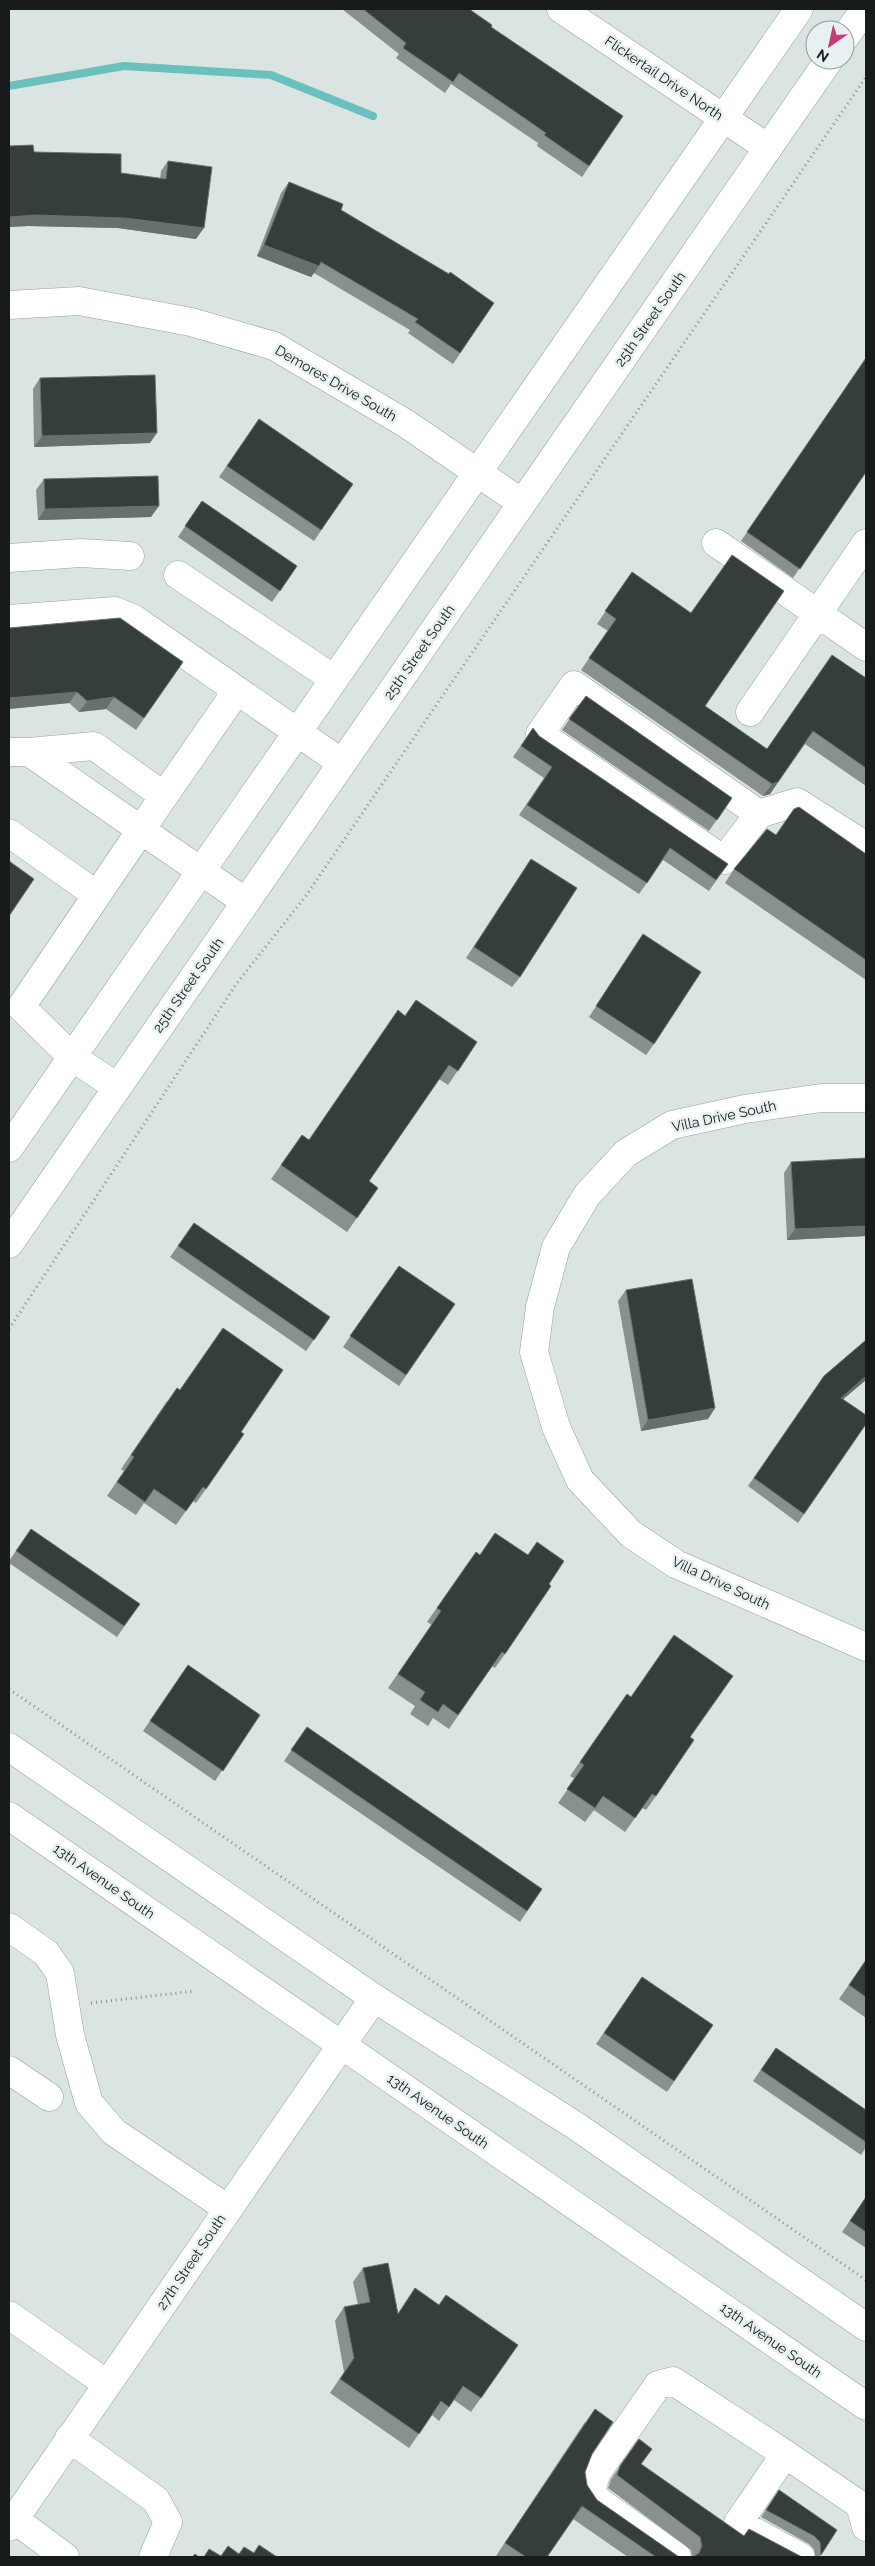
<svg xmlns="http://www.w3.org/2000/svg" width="875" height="2566" font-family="Raleway,sans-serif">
	<rect width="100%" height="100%" fill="#dae4e3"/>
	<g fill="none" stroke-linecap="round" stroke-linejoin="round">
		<path stroke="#69c0bf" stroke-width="8" d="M 9,86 L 124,66 L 271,75 L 373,116"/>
		<defs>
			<path id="minor" d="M 561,9 L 768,148
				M 9,305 L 79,301 L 191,322 L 274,346 L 405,423 L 522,503
				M 716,543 L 866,647
				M 9,558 L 81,553 L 130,556
				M 178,575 L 334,679
				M 9,619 L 115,611 L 134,619 L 342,763
				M 750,712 L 866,543
				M 9,752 L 29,752 L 141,830 L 164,796 L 94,746 L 29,752
				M 164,796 L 236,692
				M 759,814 L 574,685 L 540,734 L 724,860 L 759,814 L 797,802 L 866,846
				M 9,833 L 97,895
				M 117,1087 L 72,1057 L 21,1007 L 141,830 L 246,902
				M 866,1098 L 821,1098 L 745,1109 L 672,1125 L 626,1153 L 587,1195 L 556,1247 L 540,1307 L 534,1352 L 556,1427 L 580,1480 L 631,1534 L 676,1564 L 866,1647
				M 9,1927 L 46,1953 L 60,1973 L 70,2035 L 89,2103 L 114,2132 L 228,2209
				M 9,2070 L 49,2097
				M 9,2315 L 107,2384
				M 69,2438 L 156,2500 L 168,2522 L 153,2557
				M 14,2519 L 65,2557
				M 9,2527 L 374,1998
				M 677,2557 L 597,2500 L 591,2490 L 597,2472 L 658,2385 L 673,2381 L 785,2454
				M 801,2557 L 738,2523 L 785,2454 L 860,2505 L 866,2527"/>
			<path id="major" d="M 845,37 L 865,9
				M 9,1148 L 799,9
				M 9,1244 L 829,60
				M 9,1747 L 374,1998 L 576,2126 L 866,2327
				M 9,1816 L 866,2406"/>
		</defs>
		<use href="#minor" stroke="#979f9f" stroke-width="29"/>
		<use href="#major" stroke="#979f9f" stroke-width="29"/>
		<path stroke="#888f8e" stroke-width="3" stroke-dasharray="1 4" stroke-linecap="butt" d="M 9,1329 L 237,983 L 305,897 L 866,77
			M 9,1689 L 866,2280
			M 91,2003 L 195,1991"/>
		<use href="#minor" stroke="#fff" stroke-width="28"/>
		<use href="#major" stroke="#fff" stroke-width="28"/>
	</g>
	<path fill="#889090" d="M 342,9 L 469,9 L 491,27 L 623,116 L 582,177 L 537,146 L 538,143 L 451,84 L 445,93 L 396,58 L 399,54 Z
		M 9,146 L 121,173 L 160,179 L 161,171 L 168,161 L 196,239 L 118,228 L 28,226 L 9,227 Z
		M 289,182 L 341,210 L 494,303 L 453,364 L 408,333 L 410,330 L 314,273 L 311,277 L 257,256 L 281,193 Z
		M 866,358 L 866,472 L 793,578 L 741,541 Z
		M 40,378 L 150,443 L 34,447 L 33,389 Z
		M 259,419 L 353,484 L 314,541 L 219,477 Z
		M 44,479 L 151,517 L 38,520 L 36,490 Z
		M 202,501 L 297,566 L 272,602 L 178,537 Z
		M 632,572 L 705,706 L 767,749 L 866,678 L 866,786 L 805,744 L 770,794 L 763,796 L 581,670 L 608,631 L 597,624 Z
		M 9,628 L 183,662 L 136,730 L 106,709 L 79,712 L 69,703 L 9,709 Z
		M 586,696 L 732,798 L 709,831 L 562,730 Z
		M 533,728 L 539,736 L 728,864 L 709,891 L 663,860 L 639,894 L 519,815 L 544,778 L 513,757 Z
		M 776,835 L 866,854 L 866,980 L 725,883 L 734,869 Z
		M 531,859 L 520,977 L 512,987 L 466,958 Z
		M 643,934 L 654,1044 L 646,1055 L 589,1017 Z
		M 405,1016 L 477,1042 L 448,1085 L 439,1079 L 369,1181 L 378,1188 L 347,1232 L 271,1179 L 302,1135 L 309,1140 Z
		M 866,1158 L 866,1236 L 787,1240 L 784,1173 L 791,1162 Z
		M 194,1223 L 330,1317 L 306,1351 L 170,1257 Z
		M 399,1266 L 455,1304 L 399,1386 L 343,1347 Z
		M 626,1290 L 715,1408 L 708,1419 L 641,1431 L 618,1301 Z
		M 866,1340 L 866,1380 L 843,1399 L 866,1424 L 798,1523 L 748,1486 L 824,1376 Z
		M 167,1401 L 241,1432 L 206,1489 L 196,1503 L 193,1501 L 176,1525 L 144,1503 L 136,1515 L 107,1496 L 124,1471 L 121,1469 Z
		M 31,1529 L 140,1604 L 117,1637 L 9,1563 L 9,1561 Z
		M 480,1555 L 549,1584 L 505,1654 L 495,1668 L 492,1666 L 449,1729 L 433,1718 L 428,1726 L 410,1714 L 415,1706 L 388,1688 L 432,1625 L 427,1622 L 466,1566 Z
		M 188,1665 L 260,1715 L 215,1781 L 143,1731 Z
		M 617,1708 L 690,1737 L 656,1796 L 646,1810 L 642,1808 L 625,1832 L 594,1810 L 585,1822 L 558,1803 L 575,1779 L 570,1776 Z
		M 307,1727 L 542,1889 L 520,1922 L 284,1761 Z
		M 866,1960 L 866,2018 L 839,1999 Z
		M 642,1977 L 713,2025 L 667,2092 L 596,2044 Z
		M 776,2048 L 866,2110 L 866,2147 L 861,2155 L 753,2081 Z
		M 866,2197 L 866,2248 L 842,2232 Z
		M 363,2268 L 398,2313 L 439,2305 L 518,2345 L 471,2412 L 454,2400 L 439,2421 L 432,2415 L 409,2448 L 330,2393 L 344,2372 L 335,2321 L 344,2307 L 358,2305 L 353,2282 Z
		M 585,2422 L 592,2454 L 585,2472 L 587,2485 L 597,2500 L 679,2557 L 628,2557 L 573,2519 L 547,2557 L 498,2557 L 496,2556 Z
		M 639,2439 L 641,2464 L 744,2536 L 802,2557 L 692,2557 L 691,2550 L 608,2488 L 611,2479 Z
		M 779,2490 L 837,2530 L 819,2557 L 815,2557 L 814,2549 L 809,2544 L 761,2517 Z"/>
	<path fill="#676f6f" d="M 36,215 L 125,218 L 204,228 L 196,239 L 118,228 L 28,226 L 9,227 L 9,217 Z
		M 264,245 L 319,266 L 311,277 L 257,256 Z
		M 157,433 L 150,443 L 34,447 L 42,436 Z
		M 159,506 L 151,517 L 38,520 L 45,509 Z
		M 77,692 L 69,703 L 9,709 L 9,698 Z
		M 114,697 L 106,709 L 79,712 L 87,701 Z
		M 778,782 L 770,794 L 763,796 L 772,784 Z
		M 866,1226 L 866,1236 L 787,1240 L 795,1229 Z
		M 866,1376 L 866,1380 L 835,1406 L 841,1398 Z
		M 715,1408 L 708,1419 L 641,1431 L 648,1420 Z"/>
	<path fill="#363d3d" stroke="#676f6f" d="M 363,9 L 469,9 L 492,25 L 491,27 L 623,116 L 589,166 L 544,135 L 546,133 L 459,73 L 453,82 L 403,48 L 406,43 Z
		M 33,145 L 34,152 L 121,154 L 121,173 L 166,179 L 168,161 L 212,167 L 204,228 L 125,218 L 36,215 L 9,217 L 9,146 Z
		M 289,182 L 343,204 L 341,210 L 449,274 L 450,272 L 494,303 L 460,353 L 415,322 L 418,319 L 321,262 L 319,266 L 264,245 Z
		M 866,358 L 866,472 L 800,569 L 747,532 Z
		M 155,375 L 157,433 L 42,436 L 40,378 Z
		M 259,419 L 353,484 L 321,530 L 227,466 Z
		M 158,476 L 159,506 L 45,509 L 44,479 Z
		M 202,501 L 297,566 L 280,591 L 185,526 Z
		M 732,555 L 784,591 L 705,706 L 767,749 L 832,655 L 866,678 L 866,768 L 813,731 L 778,782 L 772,784 L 589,658 L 616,619 L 605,611 L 632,572 L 691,613 Z
		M 120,618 L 183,662 L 144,718 L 114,697 L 87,701 L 77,692 L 9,698 L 9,628 Z
		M 586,696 L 732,798 L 717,820 L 569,719 Z
		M 533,728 L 539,736 L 728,864 L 716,880 L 670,848 L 647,883 L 527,805 L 552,767 L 521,746 Z
		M 799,807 L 866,854 L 866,960 L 734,869 L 767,829 L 776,835 L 794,809 Z
		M 531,859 L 577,888 L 520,977 L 474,947 Z
		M 9,861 L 34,879 L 9,916 Z
		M 643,934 L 701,972 L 654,1044 L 596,1006 Z
		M 416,1000 L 477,1042 L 458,1071 L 449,1065 L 369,1181 L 378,1188 L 357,1218 L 281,1165 L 302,1135 L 309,1140 L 398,1010 L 405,1016 Z
		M 866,1158 L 866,1226 L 795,1229 L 791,1162 Z
		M 194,1223 L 330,1317 L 314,1340 L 178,1246 Z
		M 399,1266 L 455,1304 L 406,1375 L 350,1336 Z
		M 692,1279 L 715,1408 L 648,1420 L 626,1290 Z
		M 223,1328 L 283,1370 L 241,1432 L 244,1434 L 206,1489 L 203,1487 L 186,1511 L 154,1489 L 145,1502 L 117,1482 L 134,1457 L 131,1455 L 177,1388 L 180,1390 Z
		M 866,1340 L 866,1376 L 841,1398 L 866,1415 L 866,1424 L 804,1514 L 754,1478 L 824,1376 Z
		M 31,1529 L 140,1604 L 124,1626 L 16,1551 Z
		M 495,1533 L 528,1555 L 537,1542 L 564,1561 L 549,1584 L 551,1586 L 505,1654 L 502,1652 L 458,1715 L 443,1704 L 438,1712 L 420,1700 L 425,1692 L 398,1674 L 441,1611 L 437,1608 L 476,1552 L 480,1555 Z
		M 674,1635 L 733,1676 L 690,1737 L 694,1740 L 656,1796 L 652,1794 L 635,1818 L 603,1796 L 595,1808 L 567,1789 L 584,1765 L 580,1762 L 627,1694 L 631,1697 Z
		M 188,1665 L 260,1715 L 223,1771 L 150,1721 Z
		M 307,1727 L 542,1889 L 527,1911 L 291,1750 Z
		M 866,1960 L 866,1997 L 849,1985 Z
		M 642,1977 L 713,2025 L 674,2081 L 604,2033 Z
		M 776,2048 L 866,2110 L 866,2142 L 761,2070 Z
		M 866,2197 L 866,2232 L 850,2221 Z
		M 388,2263 L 398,2314 L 415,2288 L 439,2305 L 446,2295 L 518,2345 L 481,2398 L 463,2386 L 449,2407 L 441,2401 L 419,2434 L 340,2379 L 354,2358 L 344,2307 L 370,2302 L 363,2268 Z
		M 595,2409 L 613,2422 L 592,2454 L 585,2472 L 587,2485 L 597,2500 L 679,2557 L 656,2557 L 582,2506 L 547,2557 L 526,2557 L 505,2543 Z
		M 639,2439 L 652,2449 L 641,2464 L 744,2536 L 749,2529 L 802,2557 L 693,2557 L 699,2553 L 702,2546 L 700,2537 L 617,2475 L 620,2466 Z
		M 779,2490 L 837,2530 L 821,2555 L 820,2542 L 814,2536 L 766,2510 Z
		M 259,2545 L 277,2557 L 204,2557 L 209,2549 L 221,2556 L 228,2546 L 239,2554 L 244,2547 L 254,2553 Z
		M 195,2554 L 199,2557 L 192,2557 Z"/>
	<g text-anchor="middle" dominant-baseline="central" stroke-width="5" stroke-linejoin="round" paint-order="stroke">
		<g font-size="14" fill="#181b1b" stroke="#e8f1f1">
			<text transform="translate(664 78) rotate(34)">Flickertail Drive North</text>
			<text transform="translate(650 319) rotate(-55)">25th Street South</text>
			<text transform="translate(336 383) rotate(30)">Demores Drive South</text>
			<text transform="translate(419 652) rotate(-55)">25th Street South</text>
			<text transform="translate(188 985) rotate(-55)">25th Street South</text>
			<text transform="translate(724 1116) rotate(-12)">Villa Drive South</text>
			<text transform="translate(721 1583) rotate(25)">Villa Drive South</text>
			<text transform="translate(104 1881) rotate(35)">13th Avenue South</text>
			<text transform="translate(438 2111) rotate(35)">13th Avenue South</text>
			<text transform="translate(191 2262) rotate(-56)">27th Street South</text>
			<text transform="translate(771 2340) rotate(35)">13th Avenue South</text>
		</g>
	</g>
	<rect width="875" height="2566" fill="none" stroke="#181b1b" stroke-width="20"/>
	<g transform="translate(830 45) rotate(214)"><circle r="24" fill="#e8f1f1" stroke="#959b9b"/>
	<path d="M0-4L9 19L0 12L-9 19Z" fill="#c43b76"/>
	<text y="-8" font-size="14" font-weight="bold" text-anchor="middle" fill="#181b1b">N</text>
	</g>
</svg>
